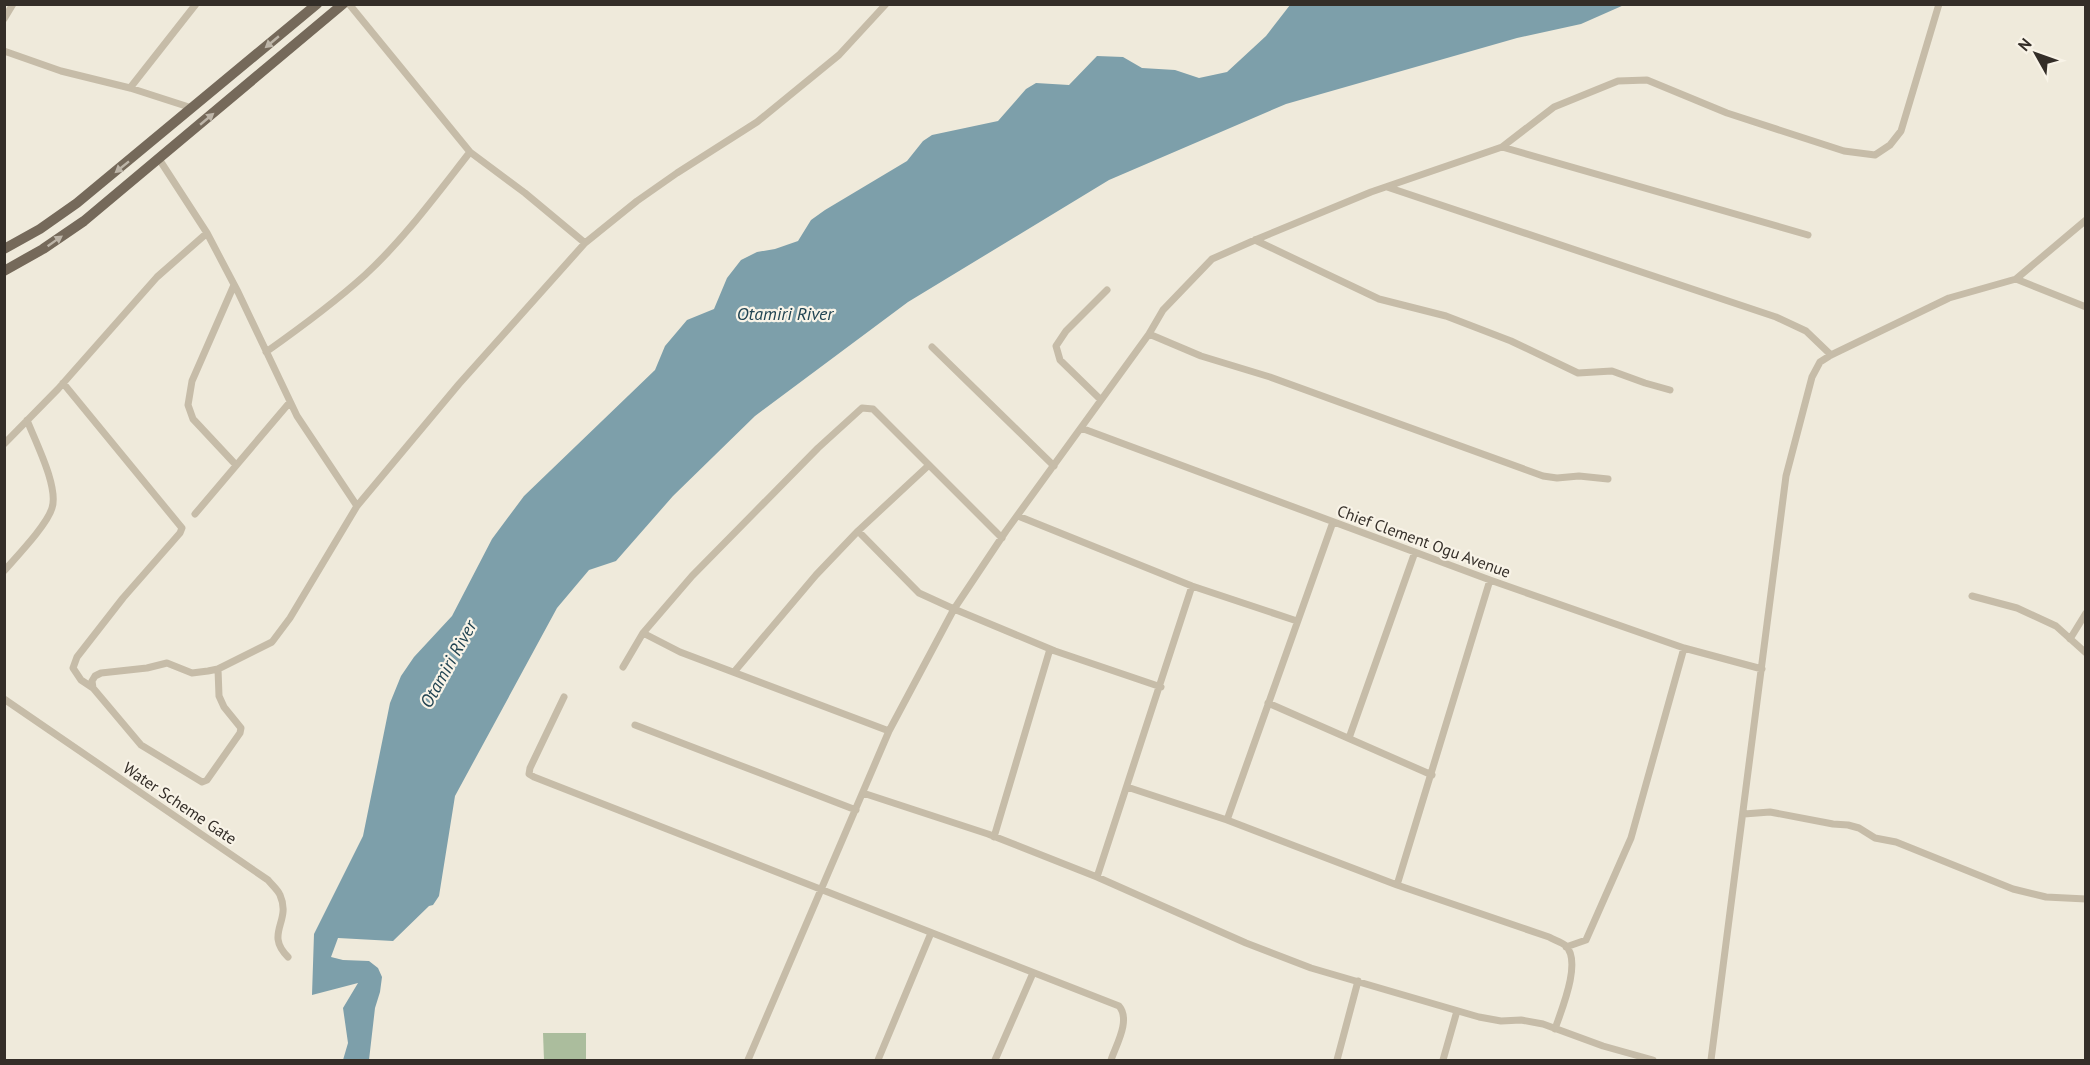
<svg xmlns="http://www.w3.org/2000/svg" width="2090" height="1065" font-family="'PT Sans',sans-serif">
	<rect width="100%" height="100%" fill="#efeadb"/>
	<path fill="#abbd9d" d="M 543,1033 L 586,1033 L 586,1060 L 544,1060 Z"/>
	<path fill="#7d9faa" d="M 1290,5 L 1624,5 L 1581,24 L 1517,38 L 1286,104 L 1109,180 L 908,302 L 755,416 L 673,496 L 616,561 L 589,570 L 557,608 L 455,796 L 439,896 L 433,905 L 429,906 L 393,941 L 338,938 L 331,957 L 343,960 L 369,961 L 378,968 L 382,977 L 380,992 L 375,1008 L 369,1060 L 343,1060 L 348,1043 L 343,1008 L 358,983 L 312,995 L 314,934 L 363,836 L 390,703 L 401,676 L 414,657 L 452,616 L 492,539 L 524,496 L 655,370 L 665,346 L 687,320 L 714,309 L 727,278 L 741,260 L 757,252 L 775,249 L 798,241 L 811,220 L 825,210 L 907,161 L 923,141 L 932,135 L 998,121 L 1026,89 L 1036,83 L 1069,85 L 1097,56 L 1123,57 L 1142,68 L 1175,70 L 1199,78 L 1227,72 L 1266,36 Z"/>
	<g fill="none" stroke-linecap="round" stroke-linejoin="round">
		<path stroke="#c6bca8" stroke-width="7" d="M 4,19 L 13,4
			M 4,51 L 61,71 L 130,88 L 192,108
			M 130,88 L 196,4
			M 1502,147 L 1808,235
			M 470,152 L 525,193 L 585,243
			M 159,159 L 207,233 L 238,292 L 297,416 L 357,506
			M 1387,187 L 1776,317 L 1806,331 L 1831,355
			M 2086,220 L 2016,279 L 2086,307
			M 1255,240 L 1379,299 L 1446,316 L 1511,341 L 1578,373 L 1612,371 L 1645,383 L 1670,390
			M 234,285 L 192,381 L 188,405 L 193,419 L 236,465
			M 1149,334 L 1201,356 L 1270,377 L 1543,476 L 1557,478 L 1579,476 L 1608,479
			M 932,347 L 1054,466
			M 266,352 C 300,328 334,303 365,275 C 404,239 437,194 470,152 L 349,4
			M 63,383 L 182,528 L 180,533 L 123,598 L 77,657 L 73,668 L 81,680 L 93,688
			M 1101,400 L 1060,360 L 1056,346 L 1066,331 L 1107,290
			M 1081,428 L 1490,580 L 1684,648 L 1762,669
			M 4,444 L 58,389 L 157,277 L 207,233
			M 195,514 L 290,402
			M 1018,516 L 1192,586 L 1297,621
			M 858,531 L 919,593 L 954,609 L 1055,651 L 1161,687
			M 4,571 C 17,556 47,525 52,508 C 59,487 35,441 27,420
			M 1972,596 L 2017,608 L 2056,626 L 2086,653
			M 643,633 L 680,652 L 889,731
			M 2070,639 L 2086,613
			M 623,667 L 643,633 L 692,576 L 818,448 L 862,408 L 873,409 L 1002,538
			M 218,669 L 219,696 L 224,707 L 241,728 L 240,733 L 207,780 L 202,782 L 141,745 L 93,688 L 92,681 L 95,676 L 101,673 L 147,668 L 167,663 L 192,673 L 208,671 L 218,669 L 272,642 L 290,618 L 357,506 L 459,384 L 585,243 L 637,201 L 677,173 L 757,122 L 839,55 L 886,4
			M 734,672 L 816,575 L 858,531 L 929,465
			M 564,697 L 530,768 L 529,774 L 534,777 L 1119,1006 C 1131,1020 1116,1045 1111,1060
			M 4,699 L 268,880 C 272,885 278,890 280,895 C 292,922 264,933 288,957
			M 1268,703 L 1432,775
			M 635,725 L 856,810
			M 1349,738 L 1415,552
			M 1127,787 L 1227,820 L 1397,885 L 1549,937 C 1554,940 1562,942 1566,946 C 1582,962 1561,1011 1555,1029
			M 863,793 L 988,834 L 1097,877 L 1246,943 L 1311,968 L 1479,1017 L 1501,1021 L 1521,1020 L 1543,1024 L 1603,1046 L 1653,1060
			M 1744,814 L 1770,812 L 1833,824 L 1848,825 L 1859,828 L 1875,838 L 1896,842 L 2013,889 L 2046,897 L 2086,899
			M 1227,820 L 1333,522
			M 994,837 L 1050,649
			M 1097,877 L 1192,586
			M 1397,885 L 1490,580
			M 1566,947 L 1586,940 L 1631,838 L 1684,648
			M 748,1060 L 889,731 L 954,609 L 1006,531 L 1149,334 L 1163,310 L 1212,259 L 1255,240 L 1371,192 L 1502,147 L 1554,107 L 1618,81 L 1647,80 L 1727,113 L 1844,151 L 1875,155 L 1890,145 L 1901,131 L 1939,4
			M 878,1060 L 931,933
			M 995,1060 L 1033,973
			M 1337,1060 L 1358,981
			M 1443,1060 L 1457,1011
			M 1711,1060 L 1786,476 L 1812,377 L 1820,362 L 1831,355 L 1949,298 L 2016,279"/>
		<path stroke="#75695a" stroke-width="10" d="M 4,249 L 40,229 L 77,203 L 317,4
			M 4,271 L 43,249 L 84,221 L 343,4"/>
	</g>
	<defs><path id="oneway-solid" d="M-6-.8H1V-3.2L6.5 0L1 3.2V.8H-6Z" transform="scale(1.5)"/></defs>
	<g fill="#bdb5a8">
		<use href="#oneway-solid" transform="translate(272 42) rotate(140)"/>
		<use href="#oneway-solid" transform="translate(207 119) rotate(-40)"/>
		<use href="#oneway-solid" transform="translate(122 167) rotate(141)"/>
		<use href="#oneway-solid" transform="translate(55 241) rotate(-35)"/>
	</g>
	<g text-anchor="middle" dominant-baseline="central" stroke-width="4.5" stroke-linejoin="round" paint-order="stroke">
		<g font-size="16" fill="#342e28" stroke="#f8f3e7">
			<text transform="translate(1424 541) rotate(20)">Chief Clement Ogu Avenue</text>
			<text transform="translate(180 803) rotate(34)">Water Scheme Gate</text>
		</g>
		<g font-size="18" font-style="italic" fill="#214452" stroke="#f8f3e7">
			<text x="785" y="313">Otamiri River</text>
			<text transform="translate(448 664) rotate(-61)">Otamiri River</text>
		</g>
	</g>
	<rect width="2090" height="1065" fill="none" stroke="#342e28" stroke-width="12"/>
	<g transform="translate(2036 54) rotate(310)" stroke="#f8f3e7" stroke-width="4.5" paint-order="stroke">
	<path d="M0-4.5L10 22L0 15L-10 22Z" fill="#342e28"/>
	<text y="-9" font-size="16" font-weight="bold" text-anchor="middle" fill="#342e28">N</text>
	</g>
</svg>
